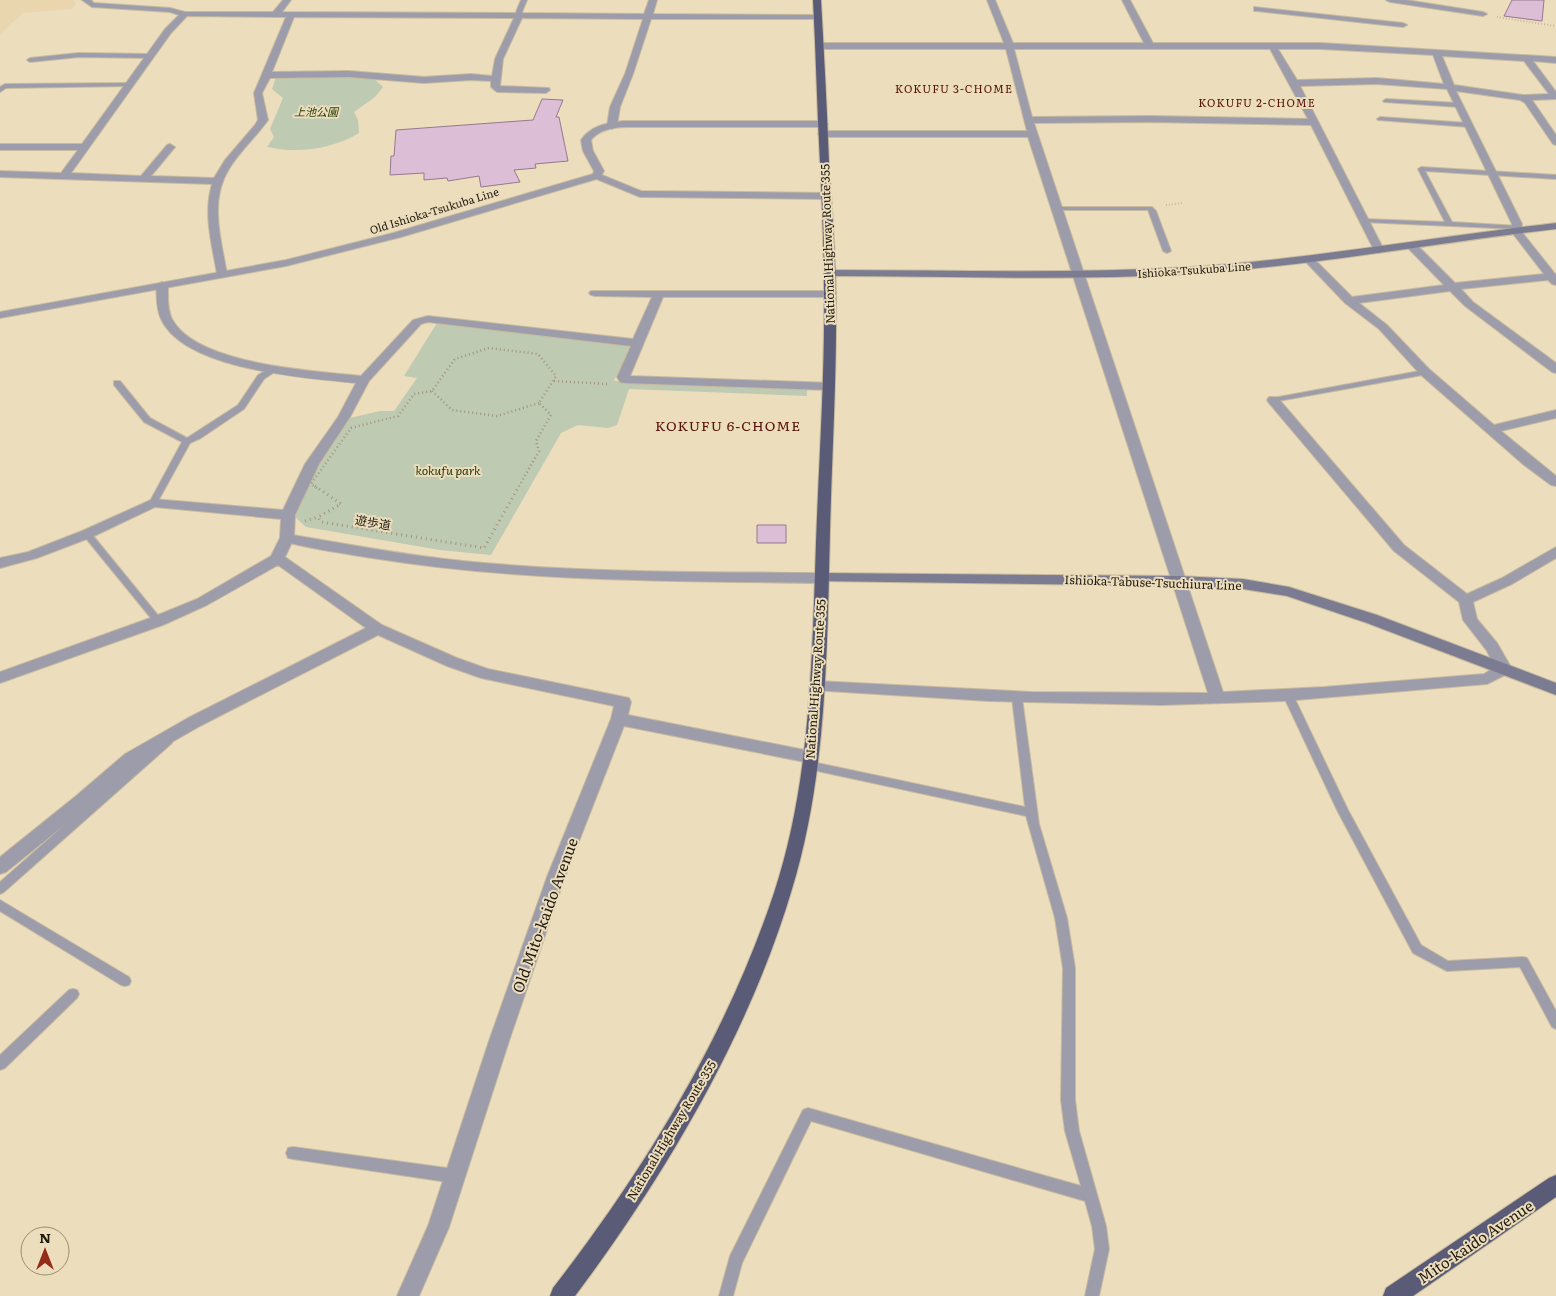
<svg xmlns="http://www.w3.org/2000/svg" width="1556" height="1296" font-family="Literata,'Noto Sans JP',serif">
	<rect width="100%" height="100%" fill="#ecddbd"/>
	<path fill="#e9d6ae" d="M 0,0 L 73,0 L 76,3 L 72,9 L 23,13 L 0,34 Z"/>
	<path fill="#becab1" d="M 332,76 L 374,79 L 383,87 L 375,97 L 354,112 L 358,120 L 359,133 C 333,149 297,154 267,147 L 274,137 L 270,129 L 283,98 L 272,89 L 276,77 Z
		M 437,323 L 626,344 L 630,347 L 614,381 L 807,389 L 807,396 L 629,389 L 617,425 L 608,428 L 578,425 L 561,433 L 491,555 L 440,550 L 306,527 L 295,517 L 309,481 L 350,418 L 380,411 L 394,411 L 417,378 L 404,376 Z"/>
	<path fill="#dcbfd6" stroke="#95798f" d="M 1512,0 L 1544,0 L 1542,21 L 1504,16 Z
		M 542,99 L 563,100 L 556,117 L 559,117 L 568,161 L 535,164 L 536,168 L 514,170 L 520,182 L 481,187 L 479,176 L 448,181 L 447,178 L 424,180 L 424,173 L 390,175 L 391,156 L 394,156 L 396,130 L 533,120 Z
		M 757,525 L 786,525 L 786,543 L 757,543 Z"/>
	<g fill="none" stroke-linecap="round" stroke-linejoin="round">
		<defs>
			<path id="service" d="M 521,0 L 527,0 L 522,12 L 523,14 L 520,16 L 516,12 Z
				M 79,53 L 150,54 L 153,56 L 150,58 L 79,57 L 30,62 L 27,60 L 30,58 Z
				M 129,83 L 131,84 L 131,86 L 6,88 L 0,92 L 0,87 L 5,84 Z
				M 1386,99 L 1459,103 L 1462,105 L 1459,107 L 1384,102 L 1383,101 Z
				M 1380,117 L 1469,123 L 1472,125 L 1469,127 L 1378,120 L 1377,119 Z
				M 1421,167 L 1556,175 L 1556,179 L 1425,171 L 1452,222 L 1519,226 L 1519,228 L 1517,229 L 1362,222 L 1362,220 L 1364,219 L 1445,222 L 1418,169 Z
				M 1056,207 L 1152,207 L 1156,211 L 1171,251 L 1167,253 L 1163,251 L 1148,210 L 1054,210 L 1054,208 Z
				M 272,367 L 275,367 L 279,369 L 264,379 L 244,409 L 201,438 L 190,443 L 157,503 L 153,506 L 150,505 L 149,503 L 182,442 L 144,422 L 114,385 L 114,381 L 120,381 L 150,418 L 187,438 L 238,405 L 258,375 Z
				M 1425,370 L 1429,372 L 1428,374 L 1273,402 L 1269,400 L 1273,398 Z
				M 87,531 L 90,532 L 161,619 L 163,621 L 161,623 L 155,623 L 84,536 L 82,534 L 84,532 Z
				M 1288,691 L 1293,695 L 1348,810 L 1421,945 L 1448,961 L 1523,957 L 1527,958 L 1556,1011 L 1556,1029 L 1552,1027 L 1520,967 L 1447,971 L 1413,953 L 1337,810 L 1283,695 Z
				M 1017,694 L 1021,695 L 1022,698 L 1039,824 L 1067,918 L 1075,968 L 1075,1100 L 1079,1131 L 1106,1226 L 1109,1249 L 1099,1296 L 1085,1296 L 1095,1249 L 1092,1226 L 1085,1201 L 811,1121 L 742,1263 L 733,1296 L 719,1296 L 730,1256 L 803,1110 L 808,1108 L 1081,1186 L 1065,1131 L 1061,1100 L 1063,968 L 1055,918 L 1026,816 L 808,769 L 804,768 L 803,765 L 804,762 L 808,761 L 1025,807 L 1012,698 L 1013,695 Z
				M 168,736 L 172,737 L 173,740 L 172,743 L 4,892 L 0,894 L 0,882 L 164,737 Z
				M 0,900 L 129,977 L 131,981 L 129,985 L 125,986 L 121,985 L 0,911 Z
				M 73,989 L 77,990 L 79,994 L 77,998 L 5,1068 L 0,1070 L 0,1055 L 69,990 Z
				M 293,1147 L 454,1169 L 459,1171 L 461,1176 L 459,1181 L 454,1183 L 293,1159 L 288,1158 L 286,1153 L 288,1148 Z"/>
			<path id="minor" d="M 82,0 L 91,0 L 94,3 L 170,8 L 185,12 L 273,12 L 283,0 L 291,0 L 282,12 L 517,13 L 520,12 L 523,13 L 644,14 L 649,0 L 657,0 L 653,14 L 818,15 L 822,17 L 818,19 L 651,19 L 633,74 L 620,107 L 617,126 L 612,129 L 607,126 L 610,107 L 625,74 L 643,19 L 522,18 L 503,59 L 500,86 L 549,88 L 550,90 L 546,93 L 497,92 L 491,87 L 491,81 L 471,80 L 424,83 L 349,77 L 270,78 L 262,93 L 268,120 C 256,137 240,151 229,169 C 209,201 221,239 227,274 L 222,277 L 217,274 C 212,244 203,214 212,184 L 0,177 L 0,171 L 61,173 L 78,150 L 0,150 L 0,144 L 82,144 L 165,29 L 179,15 L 170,12 L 92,7 ZM 187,16 L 286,17 L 254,93 L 258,120 L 255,125 L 225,160 L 214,178 L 151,176 L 175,147 L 170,144 L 167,145 L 141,176 L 71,173 L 171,33 ZM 294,17 L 514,18 L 495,59 L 492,76 L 471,74 L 424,77 L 349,71 L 272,72 Z
				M 987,0 L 995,0 L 1013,43 L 1144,43 L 1122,0 L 1130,0 L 1153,43 L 1321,43 L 1556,57 L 1556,63 L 1533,61 L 1556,92 L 1556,99 L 1532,100 L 1556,135 L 1556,145 L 1553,144 L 1525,103 L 1520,100 L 1456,91 L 1522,224 L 1521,231 L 1556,275 L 1556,285 L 1552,284 L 1548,280 L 1461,289 L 1473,302 L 1556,363 L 1556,373 L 1552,372 L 1465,306 L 1450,291 L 1359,303 L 1387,325 L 1429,369 L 1494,425 L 1556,410 L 1556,418 L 1501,431 L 1556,476 L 1556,486 L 1551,485 L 1524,465 L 1421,375 L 1379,329 L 1345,303 L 1303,259 L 1304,257 L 1312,257 L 1352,297 L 1444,285 L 1407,247 L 1406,245 L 1411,242 L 1415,243 L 1455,283 L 1544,274 L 1511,231 L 1512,224 L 1447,89 L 1377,84 L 1300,86 L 1384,250 L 1379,253 L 1374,250 L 1311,125 L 1150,122 L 1034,123 L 1223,692 L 1324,687 L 1484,674 L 1495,667 L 1487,651 L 1463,620 L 1459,602 L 1394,551 L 1269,403 L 1267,400 L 1269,397 L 1277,397 L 1404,545 L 1467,594 L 1502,578 L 1556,547 L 1556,558 L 1512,584 L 1473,602 L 1477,619 L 1497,643 L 1512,669 L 1509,673 L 1487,684 L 1284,701 L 1161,705 L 989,701 L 812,690 L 809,686 L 812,682 L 817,681 L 1032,692 L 1208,693 L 1028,137 L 823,137 L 818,134 L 823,131 L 1027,131 L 1006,49 L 820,49 L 816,46 L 820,43 L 1004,43 ZM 1014,49 L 1270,49 L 1308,119 L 1150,116 L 1032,117 ZM 1278,49 L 1321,49 L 1433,55 L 1444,84 L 1377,78 L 1297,80 ZM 1442,56 L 1524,61 L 1549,94 L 1523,95 L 1454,85 Z
				M 1386,0 L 1406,0 L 1483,12 L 1487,14 L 1483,16 L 1390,2 Z
				M 1254,7 L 1403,23 L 1407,25 L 1403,27 L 1257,11 L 1254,11 Z
				M 597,173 L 641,191 L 826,193 L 831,196 L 826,199 L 640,197 L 594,178 L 592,176 Z
				M 162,282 L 168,285 C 168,296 167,309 172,319 C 196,365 315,371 361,376 L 413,320 L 428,316 L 633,339 L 652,297 L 595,296 L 591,295 L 589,293 L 591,291 L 830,291 L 836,294 L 830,297 L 663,297 L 630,376 L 832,383 L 834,386 L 832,389 L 828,390 L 624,383 L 620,382 L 617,377 L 631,346 L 428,322 L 421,324 L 369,381 L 350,417 L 319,464 L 295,515 L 294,538 L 285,557 L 382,625 L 457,658 L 488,669 L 629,698 L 631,702 L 628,715 L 810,751 L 816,753 L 818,757 L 816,761 L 810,763 L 624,726 L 565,877 L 509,1041 L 449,1227 L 419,1296 L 397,1296 L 428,1226 L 489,1041 L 547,877 L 611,719 L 614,706 L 481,678 L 447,666 L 378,635 L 200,726 L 137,762 L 88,806 L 6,872 L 0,874 L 0,857 L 76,796 L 125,754 L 188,718 L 366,628 L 278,565 L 207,605 L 163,625 L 0,683 L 0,672 L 153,617 L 197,599 L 271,556 L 280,538 L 281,519 L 155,507 L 92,537 L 37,558 L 0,568 L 0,558 L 28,552 L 82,531 L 153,499 L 283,510 L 305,464 L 338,417 L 356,383 C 307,378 184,370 161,319 C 156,309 157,296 156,285 Z"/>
			<path id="tertiary" d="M 623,121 L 823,121 L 828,124 L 823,127 L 628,127 C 614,127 600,129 591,140 L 593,151 L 604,171 L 600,178 L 401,237 L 286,266 L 0,318 L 0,312 L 286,260 L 393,233 L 593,174 L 594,171 L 583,151 L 581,140 C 591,126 606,123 623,121 Z
				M 287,534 C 345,544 404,555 463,561 C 582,573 702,572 822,573 L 827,575 L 829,578 L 827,581 L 822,583 C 671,581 521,582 372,558 C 342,553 311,549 282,541 L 280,538 L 282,535 Z"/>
			<path id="secondary" d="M 1556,223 L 1556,229 C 1434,243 1312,266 1189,274 C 1070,281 949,276 830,276 L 825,273 L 830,270 C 949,270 1070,274 1189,267 C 1312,259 1434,237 1556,223 Z
				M 822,573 L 1178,576 L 1243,579 L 1289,587 L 1377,615 L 1556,683 L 1556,695 L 1367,623 L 1287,596 L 1243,589 L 1178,586 L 817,581 L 815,578 L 817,575 Z"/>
			<path id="trunk" d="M 813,0 L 821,0 C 824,54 827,109 829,163 C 832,206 835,250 836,293 C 837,372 832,452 830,531 C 827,651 827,774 792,889 C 749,1034 665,1176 575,1296 L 550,1296 L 553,1288 C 646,1168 726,1037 774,893 C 811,781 812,659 816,543 C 819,459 825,376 824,292 C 824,249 822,206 820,163 C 817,109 816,54 813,0 Z
				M 1556,1175 L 1556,1197 L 1413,1296 L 1383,1296 L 1386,1288 L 1549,1178 Z"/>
		</defs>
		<use href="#service" stroke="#c7ba9e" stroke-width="2"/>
		<use href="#minor" stroke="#c7ba9e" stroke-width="2"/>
		<use href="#tertiary" stroke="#c7ba9e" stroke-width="2"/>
		<use href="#secondary" stroke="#c7ba9e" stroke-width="2"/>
		<use href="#trunk" stroke="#c7ba9e" stroke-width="2"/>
		<path stroke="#a1957c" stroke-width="2" stroke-dasharray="0.5 2.5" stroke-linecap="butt" d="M 1497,17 L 1556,26
			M 1166,205 L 1182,203"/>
		<path stroke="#a1957c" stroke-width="2.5" stroke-dasharray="1 3" stroke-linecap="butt" d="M 554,381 L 607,384
			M 432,391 L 452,410 L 497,416 L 539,403
			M 317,488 L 311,484 L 351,428 L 398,416 L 414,394 L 432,391 L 455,359 L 489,348 L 538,354 L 556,376 L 539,403 L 551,415 L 536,441 L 539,451 L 518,488"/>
		<path stroke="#a1957c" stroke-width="3" stroke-dasharray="1 4" stroke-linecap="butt" d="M 315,486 L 341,504 L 318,517 L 321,522 L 484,548 L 519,486
			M 305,521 L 318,517"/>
		<use href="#service" fill="#9c9caa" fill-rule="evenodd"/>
		<use href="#minor" fill="#9c9caa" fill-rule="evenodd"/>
		<use href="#tertiary" fill="#9c9caa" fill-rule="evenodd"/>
		<use href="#secondary" fill="#7b7c91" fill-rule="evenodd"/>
		<use href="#trunk" fill="#5a5b76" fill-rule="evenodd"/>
	</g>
	<g text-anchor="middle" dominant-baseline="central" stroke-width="4" stroke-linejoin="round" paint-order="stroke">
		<g font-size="11" letter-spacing="1" fill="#551207" stroke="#ecddbd">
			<text x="954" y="88">KOKUFU 3-CHOME</text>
			<text x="1257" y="102">KOKUFU 2-CHOME</text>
		</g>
		<g font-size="11" font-style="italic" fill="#283c08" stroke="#ecddbd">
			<text x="316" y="111">上池公園</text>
		</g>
		<g font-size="11" fill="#201a0e" stroke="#ecddbd">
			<text transform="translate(434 210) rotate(-17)">Old Ishioka-Tsukuba Line</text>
			<text transform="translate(1194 269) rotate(-4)">Ishioka-Tsukuba Line</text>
		</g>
		<g font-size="12" fill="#201a0e" stroke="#ecddbd">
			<text transform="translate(827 244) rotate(-92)">National Highway Route 355</text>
			<text transform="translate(373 522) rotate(9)">遊歩道</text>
			<text transform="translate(1153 582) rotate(2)">Ishioka-Tabuse-Tsuchiura Line</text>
			<text transform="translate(815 679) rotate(-86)">National Highway Route 355</text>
			<text transform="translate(671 1130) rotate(-59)">National Highway Route 355</text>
		</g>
		<g font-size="12" font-style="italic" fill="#283c08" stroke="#ecddbd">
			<text x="448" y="470">kokufu park</text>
		</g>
		<g font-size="14" letter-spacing="1" fill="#551207" stroke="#ecddbd">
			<text x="728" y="425">KOKUFU 6-CHOME</text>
		</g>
		<g font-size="15" fill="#201a0e" stroke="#ecddbd">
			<text transform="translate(544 915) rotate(-70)">Old Mito-kaido Avenue</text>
			<text transform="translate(1475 1241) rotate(-34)">Mito-kaido Avenue</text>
		</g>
	</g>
	<g transform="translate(45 1251)"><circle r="24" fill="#ecddbd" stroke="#9a8f77"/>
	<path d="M0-4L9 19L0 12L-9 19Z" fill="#952b19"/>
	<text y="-8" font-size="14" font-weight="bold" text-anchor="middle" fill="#201a0e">N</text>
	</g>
</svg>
